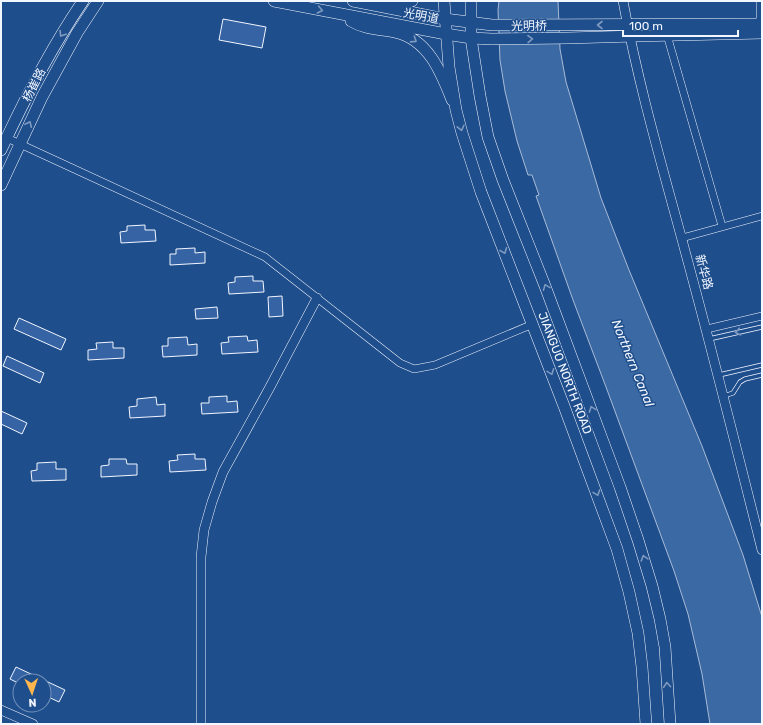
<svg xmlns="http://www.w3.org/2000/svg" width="763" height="725" font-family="Rubik,'Noto Sans SC',sans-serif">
	<rect width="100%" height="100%" fill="#1f4e8c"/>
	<path fill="#3b69a3" stroke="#a8bbd7" d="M 499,1 L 558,1 L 560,49 L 566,82 L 601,198 L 629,270 L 702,446 L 743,555 L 762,617 L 762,724 L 710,724 L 702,674 L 688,614 L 674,571 L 606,387 L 573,300 L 536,196 L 539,195 L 532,175 L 528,175 L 517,141 L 505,91 L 500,60 L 498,10 Z"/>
	<path fill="#3563a3" stroke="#f2f6ff" d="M 223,19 L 266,27 L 262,48 L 219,40 Z
		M 145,225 L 145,230 L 155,230 L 156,241 L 121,243 L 120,232 L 127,231 L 127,226 Z
		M 195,248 L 195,253 L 205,252 L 205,263 L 170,265 L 170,254 L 176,254 L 176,249 Z
		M 253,276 L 253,281 L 263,281 L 264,292 L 229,294 L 228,283 L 235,282 L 235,277 Z
		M 282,296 L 283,316 L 269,317 L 268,297 Z
		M 217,307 L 218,318 L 196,319 L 195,309 Z
		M 19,318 L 66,339 L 61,350 L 14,329 Z
		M 247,336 L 248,341 L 257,340 L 258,352 L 222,354 L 221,343 L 229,342 L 228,337 Z
		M 187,337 L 188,345 L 197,344 L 197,355 L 163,357 L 162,346 L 168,346 L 168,338 Z
		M 113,342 L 113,348 L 124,348 L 124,358 L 88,360 L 88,350 L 97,349 L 96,343 Z
		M 7,356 L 44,373 L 40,383 L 3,366 Z
		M 227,396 L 227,402 L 237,401 L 238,412 L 202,414 L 201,403 L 209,403 L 209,397 Z
		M 156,397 L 157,405 L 165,404 L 165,416 L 130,418 L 129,407 L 137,406 L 137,399 Z
		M 1,411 L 27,423 L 22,434 L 1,424 Z
		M 195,454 L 195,459 L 205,459 L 206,470 L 170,472 L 169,461 L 178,460 L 177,455 Z
		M 109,459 L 126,459 L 127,464 L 137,464 L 137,475 L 101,477 L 101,466 L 109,465 Z
		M 56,462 L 56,469 L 66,469 L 66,480 L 32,481 L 31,471 L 37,470 L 37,463 Z
		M 16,667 L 65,690 L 59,702 L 44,695 L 44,681 L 20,681 L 20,684 L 10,679 Z"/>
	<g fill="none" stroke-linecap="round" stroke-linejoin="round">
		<defs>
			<path id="service" d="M 709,339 L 762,327
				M 719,375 L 762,365
				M 724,396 L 733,393 L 740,382 L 745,379 L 762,375"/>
			<path id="minor" d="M 667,35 L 722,226
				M 7,138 L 265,257 L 400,363 L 414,369 L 435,365 L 533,324
				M 682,238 L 762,216
				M 707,329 L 762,316"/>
			<path id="tertiary" d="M 623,1 C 639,89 665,176 688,262 C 714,358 738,454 762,550
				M 761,30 L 761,1
				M 1,710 L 33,724
				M 201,724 L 201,557 L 204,530 L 212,502 L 223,472 L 270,387 L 317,298"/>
			<path id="primary" d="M 274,1 L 446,34 L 471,38 L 492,39 L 568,38 L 635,36 L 762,33
				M 353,1 L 445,19 L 492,25 L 762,24
				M 391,5 L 407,3 L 412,1
				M 351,21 C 364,29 380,29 395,32 C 428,39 441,72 452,100
				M 1,150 C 25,98 51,48 83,1
				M 1,185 L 42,97 L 77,33 L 98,1"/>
			<path id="trunk" d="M 444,1 L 449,67 L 456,110 L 462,133 L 481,192 L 564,406 L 617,549 L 629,592 L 638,633 L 642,667 L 646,724
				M 471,1 L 471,38 L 480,96 L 488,137 L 503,180 L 545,286 L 620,487 L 638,540 L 652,586 L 660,619 L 665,647 L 670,724"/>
		</defs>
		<use href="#service" stroke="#f2f6ff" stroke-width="5"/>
		<use href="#minor" stroke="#f2f6ff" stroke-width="8"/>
		<use href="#tertiary" stroke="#f2f6ff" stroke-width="10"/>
		<use href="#primary" stroke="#f2f6ff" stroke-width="12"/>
		<use href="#trunk" stroke="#f2f6ff" stroke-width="12"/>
		<use href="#service" stroke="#1f4e8c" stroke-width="3.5"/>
		<use href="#minor" stroke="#1f4e8c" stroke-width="7"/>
		<use href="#tertiary" stroke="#1f4e8c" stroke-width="9"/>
		<use href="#primary" stroke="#1f4e8c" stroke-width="11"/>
		<use href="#trunk" stroke="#1f4e8c" stroke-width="11"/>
	</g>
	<defs><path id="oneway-chevron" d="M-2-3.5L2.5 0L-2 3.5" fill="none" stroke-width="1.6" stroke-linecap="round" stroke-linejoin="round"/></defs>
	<g stroke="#7e9ac0">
		<use href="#oneway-chevron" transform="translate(320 10) rotate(11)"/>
		<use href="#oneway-chevron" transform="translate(600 25) rotate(-180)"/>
		<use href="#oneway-chevron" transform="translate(62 34) rotate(122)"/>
		<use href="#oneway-chevron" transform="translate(530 39) rotate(-1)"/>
		<use href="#oneway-chevron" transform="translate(414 40) rotate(33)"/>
		<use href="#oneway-chevron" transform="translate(29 124) rotate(-65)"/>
		<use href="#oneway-chevron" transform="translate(461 128) rotate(76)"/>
		<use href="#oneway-chevron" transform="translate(504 251) rotate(68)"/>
		<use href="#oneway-chevron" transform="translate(546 287) rotate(-111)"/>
		<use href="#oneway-chevron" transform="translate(738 332) rotate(167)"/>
		<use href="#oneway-chevron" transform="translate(551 372) rotate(69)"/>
		<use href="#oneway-chevron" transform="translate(592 409) rotate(-110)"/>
		<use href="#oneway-chevron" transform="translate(597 493) rotate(70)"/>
		<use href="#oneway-chevron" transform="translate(644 558) rotate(-107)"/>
		<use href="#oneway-chevron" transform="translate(667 685) rotate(-94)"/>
	</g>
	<g text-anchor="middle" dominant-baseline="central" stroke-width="3" stroke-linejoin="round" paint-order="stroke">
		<g font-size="12" fill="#f2f6ff" stroke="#1f4e8c">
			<text transform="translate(421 16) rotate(11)">光明道</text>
			<text transform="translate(529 26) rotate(-1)">光明桥</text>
			<text transform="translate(34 85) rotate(-63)">杨崔路</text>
			<text transform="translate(704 272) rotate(75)">新华路</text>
			<text transform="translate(565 373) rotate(69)">JIANGUO NORTH ROAD</text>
		</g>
		<g font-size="13" font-style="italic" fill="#f2f6ff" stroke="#1f4e8c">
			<text transform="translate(633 363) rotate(68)">Northern Canal</text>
		</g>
	</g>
	<rect width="763" height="725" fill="none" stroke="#f2f6ff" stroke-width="4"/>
	<g transform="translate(32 693) rotate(177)"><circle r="19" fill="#1f4e8c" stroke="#7391ba"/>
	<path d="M0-3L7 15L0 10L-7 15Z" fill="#ffb74d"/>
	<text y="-6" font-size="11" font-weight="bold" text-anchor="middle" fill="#f2f6ff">N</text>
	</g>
	<path d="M623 30v6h115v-6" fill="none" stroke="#f2f6ff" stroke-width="2"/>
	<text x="629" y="30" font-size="12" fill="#f2f6ff" stroke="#1f4e8c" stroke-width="3" paint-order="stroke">100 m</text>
</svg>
